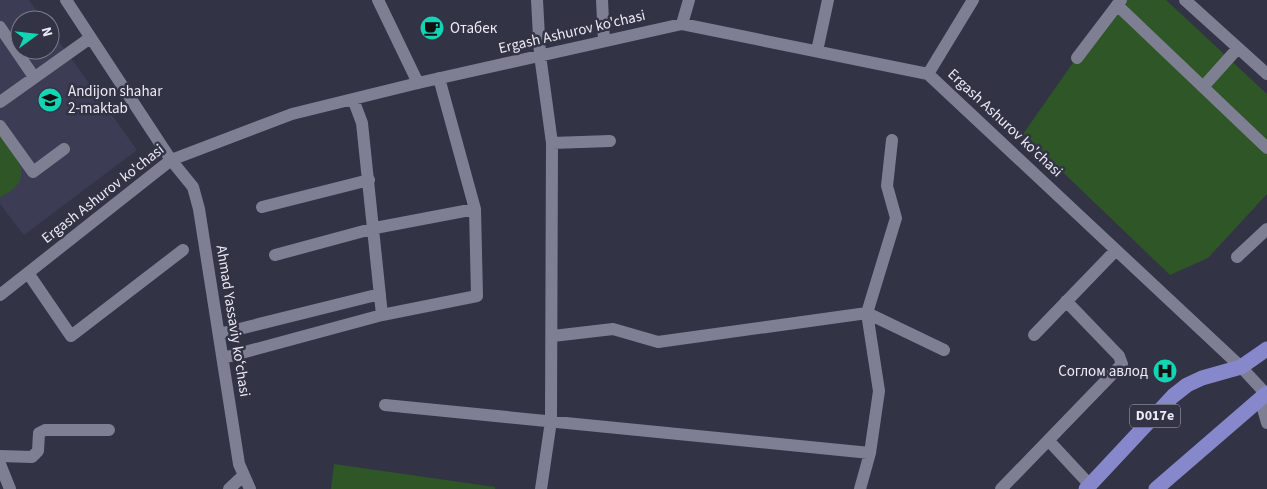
<svg xmlns="http://www.w3.org/2000/svg" width="1267" height="489" font-family="'Source Sans 3',sans-serif">
	<rect width="100%" height="100%" fill="#323345"/>
	<path fill="#3c3c55" d="M 0,0 L 29,0 L 43,20 L 20,20 L 20,50 L 50,50 L 50,29 L 137,150 L 24,235 L 0,204 Z"/>
	<path fill="#2f5626" d="M 1117,0 L 1166,0 L 1267,94 L 1267,194 L 1208,258 L 1170,275 L 1023,134 Z
		M 0,135 C 17,157 38,180 0,197 Z
		M 334,464 L 495,487 L 495,489 L 331,489 Z"/>
	<g fill="none" stroke-linecap="round" stroke-linejoin="round">
		<path stroke="#7f7f94" stroke-width="12" d="M 66,0 L 171,160 L 193,187 L 199,209 L 239,464 L 250,489
			M 378,0 L 418,83
			M 537,0 L 540,55 L 552,143 L 551,421 L 541,489
			M 602,0 L 604,41
			M 1185,0 L 1267,74
			M 1117,5 L 1267,148
			M 682,24 L 689,0
			M 0,27 L 34,77
			M 817,51 L 828,0
			M 1077,58 L 1121,0
			M 928,74 L 973,0
			M 1203,87 L 1238,48
			M 353,99 L 362,123 L 382,315
			M 0,102 L 90,38
			M 0,126 L 33,172 L 64,149
			M 552,143 L 610,141
			M 262,207 L 369,180
			M 275,255 L 375,228 L 475,209
			M 1237,257 L 1267,229
			M 28,273 L 71,336 L 183,250
			M 0,295 L 171,160 L 292,114 L 418,83 L 682,24 L 928,74 L 1241,367 L 1266,394
			M 867,313 L 879,391 L 870,453
			M 867,313 L 944,350
			M 219,334 L 380,294
			M 1034,335 L 1116,250
			M 553,336 L 613,329 L 658,342 L 867,313 L 896,218 L 887,186 L 892,140
			M 223,358 L 382,315 L 477,296 L 475,209 L 439,78
			M 1260,398 L 1267,423
			M 385,405 L 870,453 L 860,489
			M 1049,441 L 1090,485
			M 0,456 L 32,457 L 38,451 L 39,433 L 45,430 L 109,430
			M 0,464 L 10,489
			M 229,489 L 244,475
			M 1001,489 L 1122,364 L 1119,356 L 1066,301"/>
		<path stroke="#8688cb" stroke-width="15" d="M 1086,489 L 1173,396 L 1187,385 L 1202,378 L 1241,367 L 1267,349
			M 1156,489 L 1267,393"/>
	</g>
	<defs>
		<symbol id="cafe-disc" viewBox="-11 -11 22 22"><circle r="9.5" fill="#13d5b3" stroke="#323345"/><path d="M-5.5-4.5H6V0H3Q3 3.5 0 3.5H-2.5Q-5.5 3.5-5.5 0ZM3-3.2v2h1.7v-2ZM-6 4.5H4V6H-6Z" fill="#111"/></symbol>
		<symbol id="school-disc" viewBox="-11 -11 22 22"><circle r="9.5" fill="#13d5b3" stroke="#323345"/><path d="M0-5L7-2L0 1L-7-2ZM-4 1L0 2.5L4 1V4Q0 6-4 4Z" fill="#111"/></symbol>
		<symbol id="hospital-disc" viewBox="-11 -11 22 22"><circle r="9.5" fill="#13d5b3" stroke="#323345"/><path d="M-5-5h3v3.5h4V-5h3V5h-3V1.5h-4V5h-3Z" fill="#111"/></symbol>
	</defs>
	<g fill-rule="evenodd">
		<use href="#cafe-disc" x="418" y="14" width="28" height="28"/>
		<use href="#school-disc" x="36" y="86" width="28" height="28"/>
		<use href="#hospital-disc" x="1151" y="357" width="28" height="28"/>
	</g>
	<g text-anchor="middle" dominant-baseline="central" stroke-width="5" stroke-linejoin="round" paint-order="stroke">
		<rect fill="#323345" stroke="#b3b4c1" stroke-width="1" x="1130" y="404.5" width="50" height="23" rx="4"/>
		<g font-size="14" font-weight="bold" fill="#eaebf6">
			<text x="1155" y="416">D017e</text>
		</g>
		<g font-size="15" fill="#eaebf6" stroke="#323345" text-anchor="start">
			<text x="450" y="28">Отабек</text>
			<text x="68" y="91">Andijon shahar<tspan x="68" dy="17">2-maktab</tspan></text>
			<text x="1148" y="371" text-anchor="end">Соглом авлод</text>
		</g>
		<g font-size="15" fill="#eaebf6" stroke="#323345">
			<text transform="translate(572 32) rotate(-13)">Ergash Ashurov ko'chasi</text>
			<text transform="translate(1005 123) rotate(43)">Ergash Ashurov ko'chasi</text>
			<text transform="translate(103 194) rotate(-38)">Ergash Ashurov ko'chasi</text>
			<text transform="translate(233 321) rotate(81)">Ahmad Yassaviy koʻchasi</text>
		</g>
	</g>
	<g transform="translate(35 35) rotate(75)"><circle r="24" fill="#323345" stroke="#7c7d8c"/>
	<path d="M0-4L9 19L0 12L-9 19Z" fill="#13d5b3"/>
	<text y="-8" font-size="14" font-weight="bold" text-anchor="middle" fill="#eaebf6">N</text>
	</g>
</svg>
